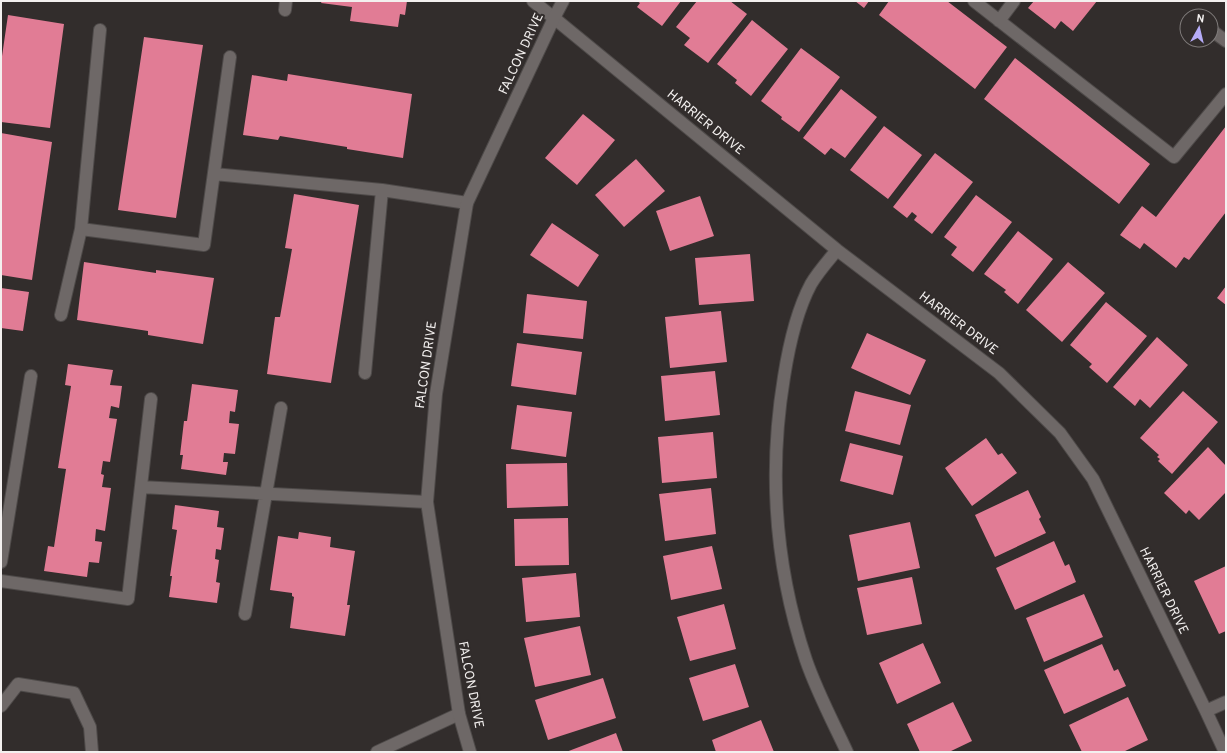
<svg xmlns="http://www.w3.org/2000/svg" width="1227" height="753" font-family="Overpass,sans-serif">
	<rect width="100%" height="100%" fill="#322d2c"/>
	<path fill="#e17c95" d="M 322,1 L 407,1 L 405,15 L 400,14 L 398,27 L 350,21 L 352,7 L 321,3 Z
		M 637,1 L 681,1 L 662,26 L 637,7 L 640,3 Z
		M 697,1 L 730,1 L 747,14 L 708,63 L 684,45 L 690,38 L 676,27 Z
		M 855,1 L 869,1 L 864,8 Z
		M 889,1 L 947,1 L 1007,47 L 975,89 L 879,15 Z
		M 1034,1 L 1097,1 L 1073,31 L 1061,21 L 1055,29 L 1028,8 Z
		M 8,15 L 64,24 L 50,128 L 1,122 L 1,63 Z
		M 752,20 L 788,49 L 751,96 L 735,83 L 737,80 L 717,64 Z
		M 144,37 L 203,45 L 176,218 L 118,210 Z
		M 801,48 L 840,77 L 799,132 L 781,119 L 782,117 L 761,101 Z
		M 1015,58 L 1150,164 L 1119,204 L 984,99 Z
		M 288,74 L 412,94 L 403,158 L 347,149 L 347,147 L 280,136 L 278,140 L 243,135 L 252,75 L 287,81 Z
		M 841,89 L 877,117 L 845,158 L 831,148 L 825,155 L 803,138 Z
		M 583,114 L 615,140 L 577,185 L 545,158 Z
		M 884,126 L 922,155 L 888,199 L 850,170 Z
		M 1226,126 L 1226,212 L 1189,260 L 1184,257 L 1176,268 L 1144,243 L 1140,249 L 1120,235 L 1142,206 L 1156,217 Z
		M 1,133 L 52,142 L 32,280 L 1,275 Z
		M 935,153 L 973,182 L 932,234 L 914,220 L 917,216 L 912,212 L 907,218 L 893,207 Z
		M 636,159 L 665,191 L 624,227 L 595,195 Z
		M 294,194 L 359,205 L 331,383 L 267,374 L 275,317 L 280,317 L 292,249 L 285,248 Z
		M 976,195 L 1012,222 L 973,272 L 951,255 L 957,247 L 944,237 Z
		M 700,196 L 714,236 L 670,251 L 656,211 Z
		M 552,223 L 599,255 L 578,287 L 530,255 Z
		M 1018,231 L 1053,259 L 1018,304 L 1004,292 L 1006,290 L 984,274 Z
		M 750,254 L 754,301 L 699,305 L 695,258 Z
		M 84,262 L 156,273 L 156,270 L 214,278 L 203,344 L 148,335 L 148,331 L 77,320 Z
		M 1068,262 L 1105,293 L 1062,342 L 1026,310 Z
		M 1226,286 L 1226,305 L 1217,298 Z
		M 1,288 L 29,292 L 23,331 L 1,328 Z
		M 527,294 L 587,301 L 583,339 L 523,333 Z
		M 1106,302 L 1147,336 L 1107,383 L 1089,367 L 1092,364 L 1070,345 Z
		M 721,311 L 727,362 L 670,368 L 665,317 Z
		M 867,333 L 926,360 L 910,395 L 851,368 Z
		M 1157,337 L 1188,365 L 1150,408 L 1140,399 L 1135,406 L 1113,387 Z
		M 517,343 L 582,352 L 576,395 L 511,386 Z
		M 68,364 L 113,370 L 110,385 L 122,386 L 119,408 L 111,406 L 109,418 L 117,419 L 110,462 L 103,461 L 101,474 L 104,475 L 102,487 L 111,488 L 105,531 L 96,529 L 95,541 L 102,542 L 99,563 L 89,562 L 87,577 L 44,571 L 48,546 L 54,547 L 66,469 L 58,468 L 71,386 L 65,385 Z
		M 715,371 L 720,415 L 665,421 L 661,376 Z
		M 192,384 L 238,390 L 235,412 L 230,411 L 229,423 L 239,424 L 235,454 L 224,453 L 223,462 L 228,462 L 226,475 L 181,469 L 183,455 L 180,455 L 184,421 L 187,421 Z
		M 855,391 L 911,405 L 900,445 L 845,431 Z
		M 1183,391 L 1218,422 L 1172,474 L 1158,461 L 1160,459 L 1157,457 L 1159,455 L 1140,438 Z
		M 517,405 L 572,412 L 566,457 L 511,449 Z
		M 713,432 L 717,478 L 662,483 L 658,437 Z
		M 986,438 L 998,455 L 1002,453 L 1017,473 L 972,506 L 945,468 Z
		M 850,443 L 903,456 L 893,495 L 840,481 Z
		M 1208,447 L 1226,466 L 1226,492 L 1199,520 L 1189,510 L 1186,514 L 1164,493 Z
		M 567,463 L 568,506 L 507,508 L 506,464 Z
		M 711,488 L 716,534 L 665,541 L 659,494 Z
		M 1028,490 L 1041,517 L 1039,519 L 1046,533 L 995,557 L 975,515 Z
		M 175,505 L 219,511 L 217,527 L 224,528 L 221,550 L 216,549 L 215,559 L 219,560 L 216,582 L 220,583 L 217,603 L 169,597 L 172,576 L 170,576 L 177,530 L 172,529 Z
		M 568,518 L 569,565 L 515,566 L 514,519 Z
		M 910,522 L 920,568 L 858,581 L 849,535 Z
		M 299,532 L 331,537 L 330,547 L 355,551 L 347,605 L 350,605 L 345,636 L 290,628 L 294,597 L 292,596 L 292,593 L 270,590 L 278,536 L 298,539 Z
		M 1054,541 L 1065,566 L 1069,564 L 1076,582 L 1015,610 L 996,568 Z
		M 712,546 L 722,589 L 671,600 L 663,556 Z
		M 1226,566 L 1226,631 L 1219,634 L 1194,581 Z
		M 576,573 L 580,617 L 526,622 L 522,578 Z
		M 912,577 L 922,624 L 867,635 L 857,588 Z
		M 1084,594 L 1103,637 L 1044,662 L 1026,618 Z
		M 724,604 L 736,649 L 690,661 L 677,617 Z
		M 580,626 L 591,675 L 535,687 L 524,638 Z
		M 923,643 L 941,683 L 897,704 L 879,663 Z
		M 1102,644 L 1114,671 L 1118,669 L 1126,686 L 1064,714 L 1044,670 Z
		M 735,664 L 749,707 L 703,721 L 689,678 Z
		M 603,678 L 616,718 L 548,740 L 535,700 Z
		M 1128,697 L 1148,740 L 1123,752 L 1082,752 L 1069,725 Z
		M 953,702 L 972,741 L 949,752 L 920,752 L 907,724 Z
		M 761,720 L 774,752 L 716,752 L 712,740 Z
		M 616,733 L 623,752 L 566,752 Z"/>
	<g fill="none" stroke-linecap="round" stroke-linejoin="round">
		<defs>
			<path id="service" d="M 533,1 L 554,18
				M 974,1 L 1174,157 L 1226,94
				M 285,10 L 286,1
				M 999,21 L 1014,1
				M 1211,30 L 1226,41
				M 214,174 L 382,190 L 467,203
				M 81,229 L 204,245 L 230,57
				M 61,315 L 81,229 L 100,30
				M 365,373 L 382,190
				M 141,487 L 427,502
				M 1,562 L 31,376
				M 1,581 L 128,599 L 151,399
				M 245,614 L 281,408
				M 1,706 L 18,684 L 74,693 L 90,727 L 92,752
				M 377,752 L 459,714"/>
			<path id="minor" d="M 554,18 L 837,250 L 999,373 L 1060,433 L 1093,479 L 1206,711 L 1225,752
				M 837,250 C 828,261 818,272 811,284 C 796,312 789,345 784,377 C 768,474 775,567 806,660 C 817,692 833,722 847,752
				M 1206,711 L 1226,702"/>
			<path id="tertiary" d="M 470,752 L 459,714 L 427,502 L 436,394 L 467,203 L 554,18 L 563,1"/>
		</defs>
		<use href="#service" stroke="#4e4a49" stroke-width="14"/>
		<use href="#minor" stroke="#4e4a49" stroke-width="14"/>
		<use href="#tertiary" stroke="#4e4a49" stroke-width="14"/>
		<use href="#service" stroke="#6e6867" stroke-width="12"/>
		<use href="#minor" stroke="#6e6867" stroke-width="12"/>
		<use href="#tertiary" stroke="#6e6867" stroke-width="12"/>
	</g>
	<g text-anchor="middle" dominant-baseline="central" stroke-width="4" stroke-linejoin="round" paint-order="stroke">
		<g font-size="13" fill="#f3f0ef" stroke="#322d2c">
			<text transform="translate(522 54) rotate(-65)">FALCON DRIVE</text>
			<text transform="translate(705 123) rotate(39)">HARRIER DRIVE</text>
			<text transform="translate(958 324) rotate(37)">HARRIER DRIVE</text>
			<text transform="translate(427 365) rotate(-82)">FALCON DRIVE</text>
			<text transform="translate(1163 591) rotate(64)">HARRIER DRIVE</text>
			<text transform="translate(470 685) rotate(79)">FALCON DRIVE</text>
		</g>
	</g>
	<rect width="1227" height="753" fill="none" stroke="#f3f0ef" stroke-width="4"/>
	<g transform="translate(1199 28) rotate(8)"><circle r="19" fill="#322d2c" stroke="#7f7b7a"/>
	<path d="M0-3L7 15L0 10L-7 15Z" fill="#b6acf8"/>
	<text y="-6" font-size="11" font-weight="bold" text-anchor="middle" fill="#f3f0ef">N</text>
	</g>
</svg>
